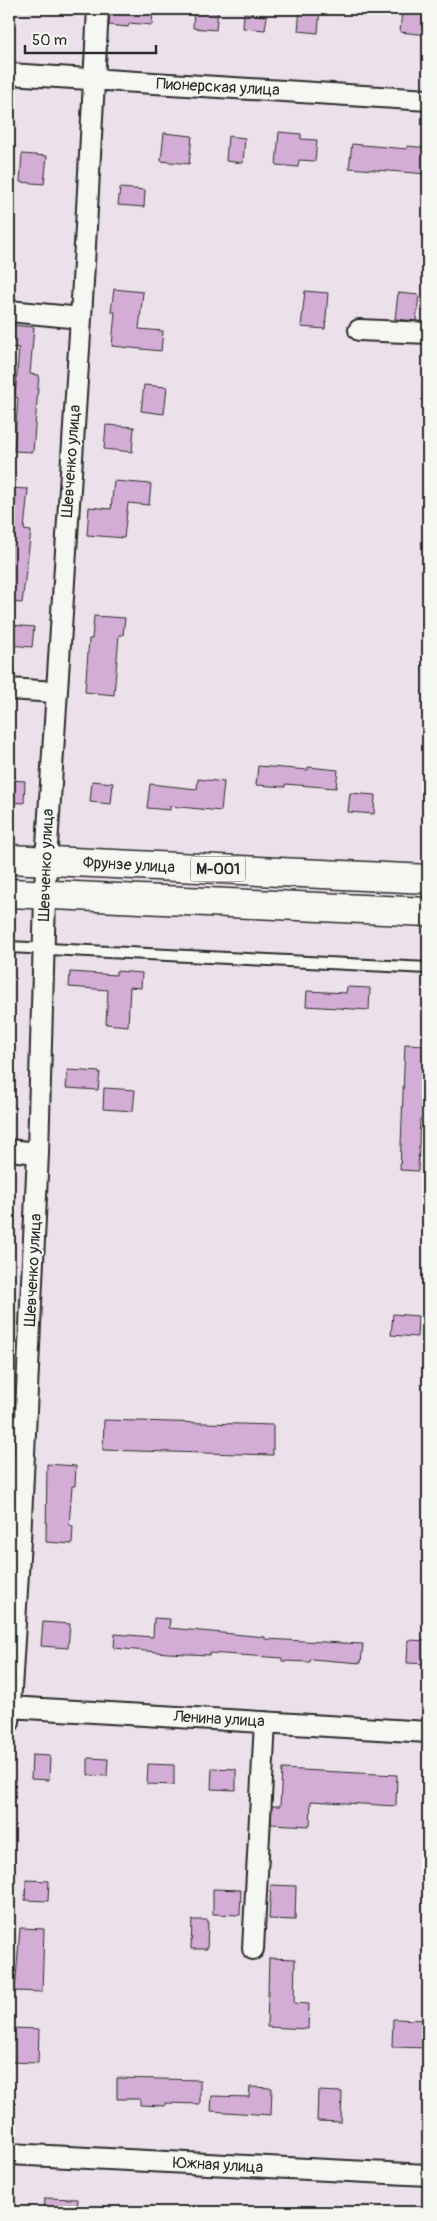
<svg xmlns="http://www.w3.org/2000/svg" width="437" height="2221" font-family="Pangolin,sans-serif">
	<rect width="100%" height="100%" fill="#ece0ea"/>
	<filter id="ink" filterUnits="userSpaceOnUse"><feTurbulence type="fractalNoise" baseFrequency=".02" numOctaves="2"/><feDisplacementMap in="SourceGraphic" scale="10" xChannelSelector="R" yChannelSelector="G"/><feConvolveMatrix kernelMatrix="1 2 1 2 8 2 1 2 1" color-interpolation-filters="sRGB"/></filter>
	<g filter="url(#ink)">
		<path fill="#d3add6" stroke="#2b2b2b" d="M 110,9 L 153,9 L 152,25 L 129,23 L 128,27 L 109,25 Z
			M 194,9 L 218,9 L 216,30 L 193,28 Z
			M 300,9 L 320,9 L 318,33 L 298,31 Z
			M 402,11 L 428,14 L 428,35 L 400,32 Z
			M 244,13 L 267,16 L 265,30 L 243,28 Z
			M 279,132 L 301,134 L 301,139 L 317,140 L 315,161 L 299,160 L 298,167 L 276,165 Z
			M 164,133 L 192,136 L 189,164 L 161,161 Z
			M 228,136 L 245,138 L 243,163 L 226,161 Z
			M 352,144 L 407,149 L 407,146 L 428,148 L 428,174 L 349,168 Z
			M 22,154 L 47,156 L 44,184 L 20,182 Z
			M 120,188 L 145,190 L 144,207 L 118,205 Z
			M 114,289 L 143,292 L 139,329 L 163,331 L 161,351 L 112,346 L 115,312 L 111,312 Z
			M 305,291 L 328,293 L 325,329 L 301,327 Z
			M 398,293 L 419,295 L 416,321 L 395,319 Z
			M 11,325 L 34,327 L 30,374 L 39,375 L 33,452 L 14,451 L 18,398 L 15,397 L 19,348 L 9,347 Z
			M 144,385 L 167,387 L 164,414 L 141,411 Z
			M 106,425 L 134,427 L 132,452 L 104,449 Z
			M 114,481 L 151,484 L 149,505 L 128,503 L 124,538 L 87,535 L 89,507 L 111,509 Z
			M 9,488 L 28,489 L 24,530 L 31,531 L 22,603 L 9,602 Z
			M 94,616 L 125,618 L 123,635 L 119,635 L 114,695 L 85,692 L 89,639 L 92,639 Z
			M 12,625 L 34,627 L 32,647 L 10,645 Z
			M 258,766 L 308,770 L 308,767 L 338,770 L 336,788 L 285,784 L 285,787 L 256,785 Z
			M 198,779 L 224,782 L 221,811 L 170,806 L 170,810 L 147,808 L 150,784 L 197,789 Z
			M 9,780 L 25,781 L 24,803 L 9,802 Z
			M 92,781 L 113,783 L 111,804 L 90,802 Z
			M 350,793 L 375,795 L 374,814 L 348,812 Z
			M 116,971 L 142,973 L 141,988 L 130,987 L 128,1026 L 106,1024 L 108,990 L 69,987 L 70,972 L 116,975 Z
			M 347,987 L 370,988 L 369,1010 L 306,1006 L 307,991 L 346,993 Z
			M 405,1044 L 428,1045 L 428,1120 L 420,1119 L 418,1171 L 400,1170 Z
			M 68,1070 L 100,1072 L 98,1090 L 66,1088 Z
			M 104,1088 L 135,1090 L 133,1111 L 103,1109 Z
			M 393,1314 L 418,1316 L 417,1337 L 391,1335 Z
			M 104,1420 L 273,1425 L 273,1455 L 103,1450 Z
			M 47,1464 L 76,1466 L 75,1486 L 72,1486 L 69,1525 L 73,1526 L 72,1544 L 46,1542 Z
			M 154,1618 L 170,1619 L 169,1628 L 265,1637 L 265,1639 L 363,1644 L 361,1663 L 311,1659 L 310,1662 L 282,1661 L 282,1658 L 210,1653 L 209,1655 L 168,1653 L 114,1648 L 115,1634 L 153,1637 Z
			M 43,1622 L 70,1624 L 68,1648 L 41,1646 Z
			M 408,1640 L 428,1641 L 428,1664 L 407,1663 Z
			M 32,1755 L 50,1756 L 49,1780 L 31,1779 Z
			M 88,1758 L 108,1759 L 107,1776 L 88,1775 Z
			M 148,1764 L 174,1765 L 174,1785 L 147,1784 Z
			M 212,1768 L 236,1769 L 236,1790 L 211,1789 Z
			M 282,1769 L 397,1775 L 396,1806 L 311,1801 L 310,1826 L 271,1824 L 272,1806 L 280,1806 Z
			M 26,1880 L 49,1881 L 48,1901 L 25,1900 Z
			M 271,1885 L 296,1886 L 295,1920 L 269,1919 Z
			M 213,1889 L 241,1890 L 240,1915 L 213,1914 Z
			M 192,1920 L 208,1920 L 207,1949 L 191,1949 Z
			M 20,1928 L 44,1929 L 42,1992 L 15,1991 Z
			M 269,1958 L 295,1959 L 294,2003 L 309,2004 L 308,2029 L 267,2027 Z
			M 393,2019 L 428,2020 L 428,2048 L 392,2047 Z
			M 12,2028 L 39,2029 L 38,2063 L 11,2062 Z
			M 117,2078 L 200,2080 L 200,2104 L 165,2103 L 165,2106 L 140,2105 L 140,2099 L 117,2099 Z
			M 250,2087 L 272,2088 L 271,2115 L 211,2111 L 212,2096 L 249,2097 Z
			M 318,2091 L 342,2092 L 341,2122 L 317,2121 Z
			M 45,2198 L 78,2199 L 77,2212 L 44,2212 Z"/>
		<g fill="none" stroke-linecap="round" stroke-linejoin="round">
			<defs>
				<path id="lane" d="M 9,947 L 428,968"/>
				<path id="street" d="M 9,74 L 428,100
					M 9,311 L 81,318
					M 359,330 L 428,333
					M 9,689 L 55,692
					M 9,1150 L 38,1153
					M 9,1707 L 428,1732
					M 9,1722 L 20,1540 L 38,1153 L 46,861 L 81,318 L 98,9
					M 253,1949 L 265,1722
					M 9,2154 L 428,2175"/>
				<path id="primary" d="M 9,859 L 428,879
					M 9,893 L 428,912"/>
			</defs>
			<use href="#lane" stroke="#2b2b2b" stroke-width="14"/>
			<use href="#street" stroke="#2b2b2b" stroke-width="24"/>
			<use href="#primary" stroke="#2b2b2b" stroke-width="31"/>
			<use href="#lane" stroke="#f6f6f2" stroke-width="10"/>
			<use href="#street" stroke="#f6f6f2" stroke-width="20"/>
			<use href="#primary" stroke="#f6f6f2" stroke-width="28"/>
		</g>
	</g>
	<g text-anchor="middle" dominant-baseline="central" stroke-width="4" stroke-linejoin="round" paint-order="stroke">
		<rect fill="#f6f6f2" stroke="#686867" stroke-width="1" x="190.5" y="856.5" width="55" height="25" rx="4"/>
		<g font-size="15" font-weight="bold" fill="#2b2b2b">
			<text x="218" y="869">M-001</text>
		</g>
		<g font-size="16" fill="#2b2b2b" stroke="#f6f6f2">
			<text transform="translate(218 87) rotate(3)">Пионерская улица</text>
			<text transform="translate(71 461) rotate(-86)">Шевченко улица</text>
			<text transform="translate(46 865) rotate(-88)">Шевченко улица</text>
			<text transform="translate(129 865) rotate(3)">Фрунзе улица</text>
			<text transform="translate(33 1270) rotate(-87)">Шевченко улица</text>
			<text transform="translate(219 1719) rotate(3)">Ленина улица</text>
			<text transform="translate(218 2165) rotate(3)">Южная улица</text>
		</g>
	</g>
	<rect width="437" height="2221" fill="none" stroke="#f6f6f2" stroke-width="30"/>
	<rect x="15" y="15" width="407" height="2191" fill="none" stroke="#2b2b2b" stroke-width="2" filter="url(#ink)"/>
	<path d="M25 45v8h131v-8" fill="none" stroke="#2b2b2b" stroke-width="2.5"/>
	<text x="32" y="45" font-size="15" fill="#2b2b2b" stroke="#f6f6f2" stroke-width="4" paint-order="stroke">50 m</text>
</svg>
